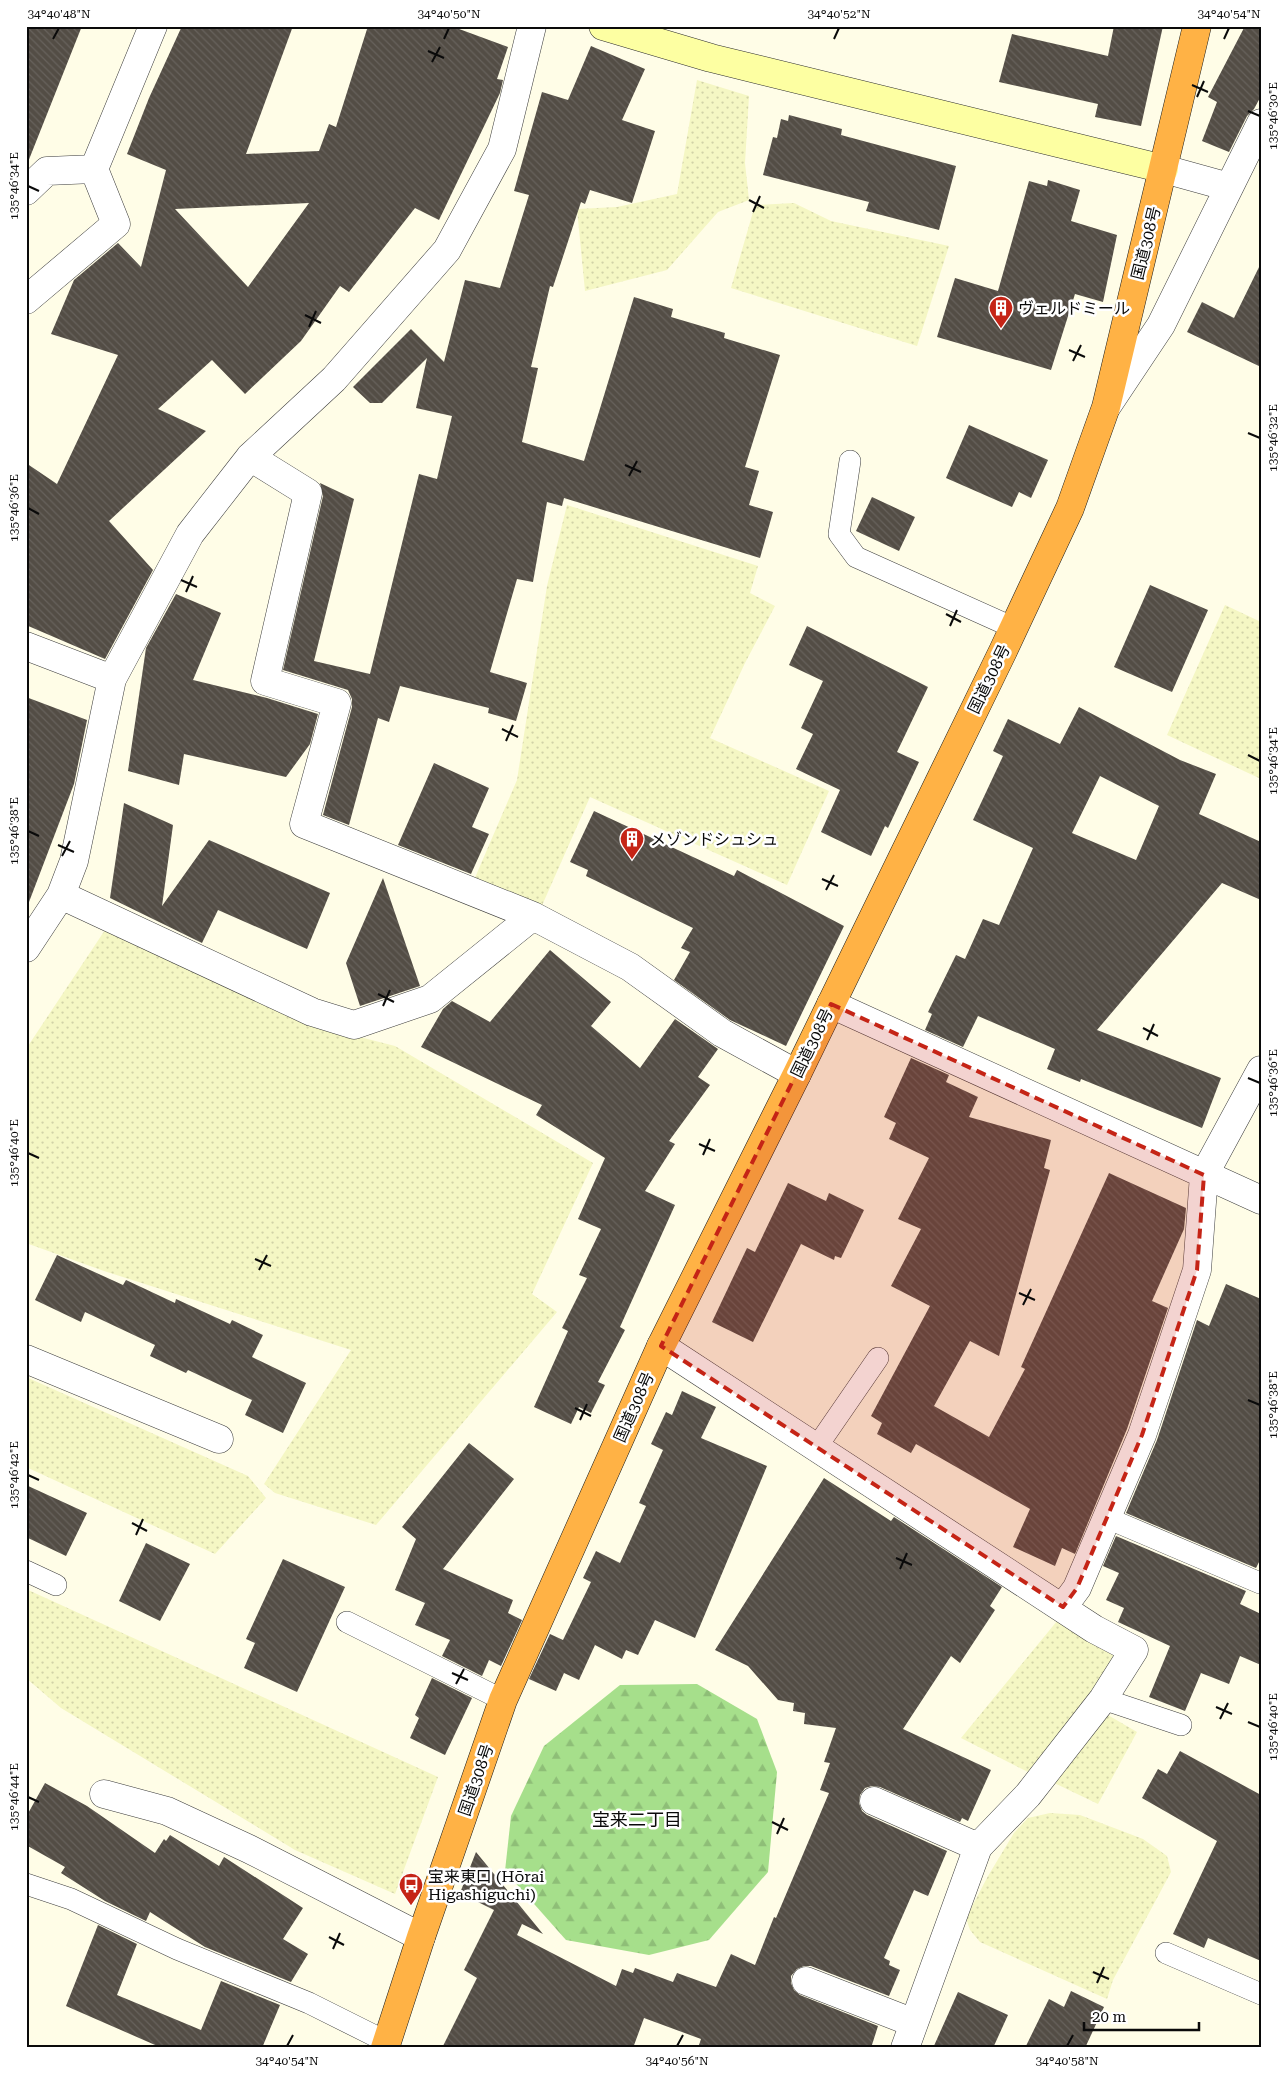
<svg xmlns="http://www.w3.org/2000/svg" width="1287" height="2074" font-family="'Roboto Serif','Noto Sans JP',serif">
	<defs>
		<pattern id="farmland-dots" width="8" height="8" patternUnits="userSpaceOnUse" patternTransform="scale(1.25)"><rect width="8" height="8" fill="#f5f7c4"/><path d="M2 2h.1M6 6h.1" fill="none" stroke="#d1d2a7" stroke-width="1.8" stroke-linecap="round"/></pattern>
		<pattern id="forest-firs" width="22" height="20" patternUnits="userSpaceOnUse" patternTransform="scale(1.25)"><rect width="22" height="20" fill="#a6df8b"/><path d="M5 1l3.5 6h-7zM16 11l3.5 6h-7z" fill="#8ebe77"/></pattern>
		<pattern id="building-back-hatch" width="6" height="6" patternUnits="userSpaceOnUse" patternTransform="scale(1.25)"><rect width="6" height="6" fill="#534d45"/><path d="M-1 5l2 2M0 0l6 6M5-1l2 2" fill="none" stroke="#67625c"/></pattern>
	</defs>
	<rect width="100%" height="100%" fill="#fffde7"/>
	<path fill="url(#farmland-dots)" d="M 697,80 L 749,96 L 745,163 L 749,200 L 718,212 L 667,270 L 585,291 L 577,209 L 617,207 L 677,194 Z
		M 794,203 L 831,221 L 949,246 L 917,346 L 731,288 L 755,205 Z
		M 567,505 L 758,566 L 750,593 L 775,606 L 745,663 L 710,738 L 829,791 L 787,885 L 590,797 L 540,910 L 474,880 L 517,780 L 547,586 Z
		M 1225,605 L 1261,622 L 1261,779 L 1167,735 Z
		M 107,927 L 305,1023 L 395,1046 L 593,1163 L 532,1294 L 557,1312 L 376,1525 L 275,1493 L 264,1484 L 351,1350 L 104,1271 L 26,1243 L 26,1049 Z
		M 26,1377 L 248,1476 L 266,1498 L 215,1554 L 26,1467 Z
		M 26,1589 L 438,1777 L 395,1894 L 295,1850 L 61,1708 L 26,1678 Z
		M 1062,1615 L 1110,1651 L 1117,1661 L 1032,1774 L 961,1738 Z
		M 1101,1711 L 1137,1732 L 1098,1804 L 1048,1780 Z
		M 1050,1813 L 1080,1815 L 1143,1839 L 1167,1856 L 1171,1872 L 1113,1980 L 1107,1999 L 980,1942 L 970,1930 L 966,1918 L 988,1876 L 1014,1833 L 1028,1818 Z"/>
	<path fill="url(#forest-firs)" d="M 697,1684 L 757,1719 L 777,1772 L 768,1872 L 709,1940 L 649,1955 L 566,1940 L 505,1871 L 511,1816 L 544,1746 L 620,1685 Z"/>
	<path fill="url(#building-back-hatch)" fill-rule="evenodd" d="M 26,26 L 82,26 L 28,162 L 26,162 Z
		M 182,26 L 293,26 L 246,154 L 319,151 L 329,124 L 336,127 L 368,26 L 451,26 L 508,47 L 497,79 L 503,80 L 500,93 L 439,220 L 415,208 L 349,292 L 340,286 L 301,341 L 245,394 L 212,360 L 158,409 L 206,431 L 109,521 L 153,570 L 105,659 L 26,625 L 26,463 L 57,484 L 118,355 L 51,334 L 74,280 L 118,243 L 141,267 L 166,170 L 127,154 L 149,98 ZM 309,203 L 248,287 L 175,209 Z
		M 1114,26 L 1163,26 L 1141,126 L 1095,117 L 1098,104 L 999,82 L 1012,34 L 1108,56 Z
		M 1245,26 L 1261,26 L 1261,96 L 1254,109 L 1247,116 L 1229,152 L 1202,141 L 1217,102 L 1208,97 Z
		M 591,46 L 645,69 L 622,120 L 655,131 L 632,203 L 590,190 L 585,204 L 581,202 L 553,287 L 550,286 L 531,367 L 538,368 L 522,442 L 584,461 L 634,297 L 673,309 L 671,317 L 725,333 L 724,338 L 780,355 L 745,467 L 759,471 L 749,505 L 773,512 L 760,558 L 564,498 L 562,506 L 547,502 L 533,582 L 517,579 L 490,672 L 527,683 L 516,721 L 488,713 L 489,708 L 400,686 L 389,722 L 378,718 L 349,825 L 323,815 L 352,707 L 352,699 L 348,690 L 283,670 L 323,496 L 320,483 L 354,499 L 314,661 L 370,674 L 419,474 L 437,479 L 452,416 L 416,408 L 427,358 L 382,403 L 370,403 L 353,387 L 411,329 L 444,362 L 465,280 L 500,288 L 529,195 L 514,191 L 542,92 L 568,100 Z
		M 789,115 L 842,129 L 841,135 L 956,166 L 939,230 L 866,211 L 869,202 L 763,175 L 773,137 L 777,138 L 781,119 L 788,121 Z
		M 1048,180 L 1080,190 L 1071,221 L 1117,235 L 1103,302 L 1075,294 L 1051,370 L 937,337 L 955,278 L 998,291 L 1029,181 L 1047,186 Z
		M 1261,263 L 1261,367 L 1187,332 L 1202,302 L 1234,318 Z
		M 969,425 L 1048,460 L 1031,498 L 1019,492 L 1012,507 L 946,478 Z
		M 872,497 L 915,517 L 899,551 L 856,531 Z
		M 1150,585 L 1208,610 L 1172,692 L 1114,667 Z
		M 176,594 L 221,613 L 193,680 L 267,698 L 318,714 L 310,744 L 286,777 L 184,754 L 179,785 L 128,771 L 146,648 Z
		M 807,626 L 928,687 L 897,752 L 919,762 L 888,828 L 885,826 L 871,856 L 821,832 L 840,790 L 796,769 L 813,734 L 801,728 L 823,681 L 789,665 Z
		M 26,697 L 87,720 L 74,784 L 29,902 L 26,902 Z
		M 1079,707 L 1180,760 L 1216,774 L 1199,814 L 1261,842 L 1261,900 L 1222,883 L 1097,1030 L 1221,1078 L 1202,1128 L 1081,1079 L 1080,1082 L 1047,1069 L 1055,1049 L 978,1016 L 963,1047 L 925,1030 L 932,1014 L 928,1012 L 956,955 L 965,959 L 983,919 L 999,925 L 1033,848 L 973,820 L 1003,756 L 993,751 L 1008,719 L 1060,744 ZM 1100,776 L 1159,806 L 1136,860 L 1072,833 Z
		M 434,763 L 489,788 L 472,827 L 489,834 L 471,874 L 398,845 Z
		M 124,803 L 173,825 L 162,906 L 209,840 L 330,893 L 307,949 L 218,910 L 202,943 L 110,898 Z
		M 594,811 L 734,876 L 737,870 L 844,926 L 786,1046 L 730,1020 L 674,980 L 690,952 L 681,948 L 693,928 L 586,876 L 588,870 L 570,862 Z
		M 383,878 L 420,986 L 360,1006 L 346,963 Z
		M 550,950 L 611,1002 L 591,1026 L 640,1068 L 675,1019 L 718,1049 L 698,1077 L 710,1085 L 669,1141 L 675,1144 L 645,1191 L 675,1205 L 620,1327 L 625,1330 L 598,1382 L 605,1385 L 591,1413 L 579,1407 L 571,1424 L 534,1407 L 568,1331 L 562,1328 L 587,1278 L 579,1275 L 601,1229 L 578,1219 L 605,1158 L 536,1115 L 542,1105 L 421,1047 L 443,1009 L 452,1001 L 490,1022 Z
		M 911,1058 L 949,1075 L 946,1082 L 978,1097 L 969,1117 L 1051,1140 L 1044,1168 L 1050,1170 L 999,1356 L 970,1341 L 934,1406 L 989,1437 L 1025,1369 L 1021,1367 L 1109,1173 L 1186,1208 L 1184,1229 L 1152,1301 L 1168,1308 L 1127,1429 L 1075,1554 L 1062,1548 L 1055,1566 L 1013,1547 L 1030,1509 L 916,1444 L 911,1453 L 877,1434 L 882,1423 L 871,1416 L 930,1306 L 891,1286 L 921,1229 L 898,1219 L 929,1158 L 889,1139 L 896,1123 L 884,1117 Z
		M 788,1183 L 826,1201 L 829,1193 L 864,1210 L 841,1258 L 835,1256 L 834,1260 L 801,1244 L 753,1342 L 712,1322 L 747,1248 L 755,1252 Z
		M 57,1255 L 123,1285 L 126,1280 L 175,1303 L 176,1299 L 230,1324 L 232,1320 L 263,1335 L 252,1357 L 306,1383 L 283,1433 L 245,1415 L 252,1400 L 188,1370 L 186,1373 L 150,1356 L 155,1345 L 85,1312 L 81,1322 L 35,1300 Z
		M 1226,1284 L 1261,1299 L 1261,1558 L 1256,1568 L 1126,1513 L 1157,1440 L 1197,1320 L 1209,1326 Z
		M 682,1391 L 716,1407 L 701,1438 L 767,1466 L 695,1638 L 655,1620 L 638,1655 L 626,1650 L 622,1659 L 595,1645 L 579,1680 L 564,1673 L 556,1691 L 529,1679 L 550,1634 L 563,1640 L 591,1582 L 583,1578 L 596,1551 L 620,1563 L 646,1506 L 639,1503 L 663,1450 L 651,1444 L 666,1412 L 672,1415 Z
		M 469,1443 L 514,1479 L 443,1569 L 513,1600 L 508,1613 L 522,1620 L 501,1666 L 489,1660 L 482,1676 L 442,1656 L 450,1640 L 415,1625 L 425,1603 L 395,1590 L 416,1539 L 402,1527 Z
		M 824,1478 L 891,1521 L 894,1517 L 1002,1587 L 990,1606 L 995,1610 L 960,1663 L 951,1656 L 903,1729 L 991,1770 L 968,1821 L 962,1818 L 960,1822 L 880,1787 L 872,1786 L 865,1788 L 860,1795 L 859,1803 L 862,1811 L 867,1815 L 947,1851 L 928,1896 L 914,1890 L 884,1958 L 890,1961 L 889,1965 L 900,1970 L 889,1996 L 811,1966 L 804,1966 L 797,1969 L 791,1976 L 791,1983 L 794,1990 L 800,1995 L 878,2026 L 871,2048 L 698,2048 L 701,2039 L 644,2018 L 633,2048 L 442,2048 L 477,1978 L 464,1970 L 494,1910 L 460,1893 L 476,1852 L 543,1934 L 522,1924 L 517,1935 L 616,1986 L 622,1969 L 633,1973 L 635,1968 L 673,1982 L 677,1973 L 716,1987 L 731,1954 L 755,1965 L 774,1917 L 776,1918 L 829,1793 L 820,1790 L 830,1763 L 824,1762 L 836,1728 L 804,1724 L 805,1713 L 793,1711 L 794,1703 L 778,1700 L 748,1666 L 715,1650 Z
		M 26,1485 L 87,1513 L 66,1556 L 26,1537 Z
		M 1116,1536 L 1246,1591 L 1240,1604 L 1261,1614 L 1261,1665 L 1240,1656 L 1229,1684 L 1201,1673 L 1185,1711 L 1149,1697 L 1170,1646 L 1118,1622 L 1124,1608 L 1106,1600 L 1119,1573 L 1103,1566 Z
		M 146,1543 L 190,1564 L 160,1621 L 119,1601 Z
		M 283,1559 L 345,1587 L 297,1692 L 244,1668 L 255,1643 L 246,1639 Z
		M 432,1678 L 472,1698 L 445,1755 L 410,1738 L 419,1718 L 415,1715 Z
		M 1180,1751 L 1261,1795 L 1261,1961 L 1208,1938 L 1204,1948 L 1173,1934 L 1217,1841 L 1142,1798 L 1158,1769 L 1167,1774 Z
		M 45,1783 L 87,1806 L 155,1853 L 164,1839 L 166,1841 L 170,1835 L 219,1866 L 224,1857 L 303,1908 L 283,1939 L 308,1954 L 291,1982 L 205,1947 L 150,1912 L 146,1921 L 105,1901 L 61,1873 L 65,1867 L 26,1845 L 26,1817 Z
		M 98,1925 L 137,1944 L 117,1995 L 201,2030 L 221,1981 L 280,2005 L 262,2048 L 162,2048 L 66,2006 Z
		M 1071,1991 L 1104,2007 L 1085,2048 L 1025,2048 L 1049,1999 L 1064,2007 Z
		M 958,1992 L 1008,2015 L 993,2048 L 933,2048 Z"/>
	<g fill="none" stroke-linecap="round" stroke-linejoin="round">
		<defs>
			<path id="lane" d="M 850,461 L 839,534 L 856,557 L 1014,628
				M 816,1448 L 878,1358
				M 1107,1518 L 1260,1583
				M 26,1571 L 56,1585
				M 347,1622 L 503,1700
				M 1103,1699 L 1181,1725
				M 26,1884 L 71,1899 L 177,1949 L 309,2003 L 387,2042
				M 1166,1953 L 1261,1994"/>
			<path id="street" d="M 1164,169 L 1229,187
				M 26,191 L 47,171 L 94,169
				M 26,300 L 116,224 L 94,169 L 153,26
				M 1107,406 L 1161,325 L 1261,123
				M 250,457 L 308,493 L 265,681 L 337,703 L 304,824 L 533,916
				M 26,646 L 112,679
				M 61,895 L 312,1012 L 354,1025 L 430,999 L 533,916 L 630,967 L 722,1033 L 797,1074
				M 26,948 L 61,895 L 74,861 L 112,679 L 190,534 L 250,457 L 334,379 L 447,250 L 502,149 L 532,26
				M 831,1004 L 1261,1200
				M 661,1346 L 1094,1629 L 1134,1650 L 1103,1699 L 1028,1795 L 978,1847 L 905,2048
				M 26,1359 L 219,1439
				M 1063,1607 L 1077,1588 L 1142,1435 L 1197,1270 L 1204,1175 L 1261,1070
				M 104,1794 L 167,1811 L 249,1849 L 421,1937
				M 874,1801 L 978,1847
				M 806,1981 L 914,2023"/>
			<path id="secondary" d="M 603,26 L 711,58 L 1164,169"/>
			<path id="highway" d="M 385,2048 L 421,1937 L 503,1700 L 661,1346 L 797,1074 L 1003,651 L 1070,508 L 1106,407 L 1197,26"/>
		</defs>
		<use href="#lane" stroke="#3d3d3d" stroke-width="22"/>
		<use href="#street" stroke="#3d3d3d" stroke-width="29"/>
		<use href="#secondary" stroke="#2c2c2c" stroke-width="29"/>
		<use href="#highway" stroke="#1b1b1b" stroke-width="29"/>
		<use href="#lane" stroke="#fff" stroke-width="21"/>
		<use href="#street" stroke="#fff" stroke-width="28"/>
		<use href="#secondary" stroke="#fdffa2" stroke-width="28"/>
		<use href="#highway" stroke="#ffb245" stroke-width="28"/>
	</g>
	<path fill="#c52416" fill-opacity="0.2" stroke="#c52416" stroke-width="4" stroke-dasharray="10 6" stroke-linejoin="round" d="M 831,1004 L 1204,1175 L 1197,1270 L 1142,1435 L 1077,1588 L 1063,1607 L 661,1346 Z"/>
	<path fill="none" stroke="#0a0a0a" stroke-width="2" d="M 53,39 L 59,28M 444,39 L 449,28M 834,39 L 839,28M 1224,39 L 1229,28M 428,51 L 444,58M 432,62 L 440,47M 1192,85 L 1208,92M 1197,97 L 1204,81M 1248,111 L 1260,116M 28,186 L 39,191M 749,200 L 764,208M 753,212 L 760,196M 305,315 L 321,323M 309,327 L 316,311M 1069,350 L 1085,357M 1073,361 L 1081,345M 1248,433 L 1260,438M 625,465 L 641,472M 629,476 L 637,461M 28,508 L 39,514M 181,580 L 197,587M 186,592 L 193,576M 946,614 L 961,622M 950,626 L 957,610M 502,729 L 518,737M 506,741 L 513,725M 1248,755 L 1260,761M 28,831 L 39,836M 58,845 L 74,852M 62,856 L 70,841M 822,879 L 838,886M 826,890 L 834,875M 378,994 L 394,1002M 383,1006 L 390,990M 1143,1028 L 1158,1036M 1147,1040 L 1154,1024M 1248,1078 L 1260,1083M 699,1144 L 715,1151M 28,1153 L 39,1158M 703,1155 L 710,1139M 255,1259 L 271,1266M 259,1270 L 267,1255M 1019,1293 L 1035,1300M 1023,1305 L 1031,1289M 1248,1400 L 1260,1405M 575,1408 L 591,1416M 580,1420 L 587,1404M 28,1475 L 39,1480M 132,1523 L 147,1531M 136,1535 L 143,1519M 896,1558 L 912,1565M 900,1569 L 907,1553M 452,1673 L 468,1680M 456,1684 L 464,1669M 1216,1707 L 1232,1714M 1220,1719 L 1228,1703M 1248,1722 L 1260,1727M 28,1797 L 39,1802M 772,1822 L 788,1830M 777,1834 L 784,1818M 329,1937 L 344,1945M 333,1949 L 340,1933M 1093,1972 L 1109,1979M 1097,1983 L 1104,1967M 287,2046 L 293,2035M 677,2046 L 683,2035M 1067,2046 L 1073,2035"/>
	<defs>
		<symbol id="building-pin" viewBox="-11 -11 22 30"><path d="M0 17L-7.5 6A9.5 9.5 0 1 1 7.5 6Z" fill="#c52416" stroke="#fff"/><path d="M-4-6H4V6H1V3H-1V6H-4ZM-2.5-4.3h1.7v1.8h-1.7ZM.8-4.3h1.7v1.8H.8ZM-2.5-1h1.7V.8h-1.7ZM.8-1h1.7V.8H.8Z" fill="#fff"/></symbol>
		<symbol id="bus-pin" viewBox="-11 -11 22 30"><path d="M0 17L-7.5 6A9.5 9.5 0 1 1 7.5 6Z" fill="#c52416" stroke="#fff"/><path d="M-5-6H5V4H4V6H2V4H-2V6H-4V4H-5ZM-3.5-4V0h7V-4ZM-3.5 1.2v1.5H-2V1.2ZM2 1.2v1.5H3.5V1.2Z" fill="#fff"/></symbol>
	</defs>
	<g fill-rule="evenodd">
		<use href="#building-pin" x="987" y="294" width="28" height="38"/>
		<use href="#building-pin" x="618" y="825" width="28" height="38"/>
		<use href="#bus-pin" x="397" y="1871" width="28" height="38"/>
	</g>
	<g text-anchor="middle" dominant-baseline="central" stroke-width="5" stroke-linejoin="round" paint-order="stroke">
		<g font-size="16" fill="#0a0a0a" stroke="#fff">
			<text transform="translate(1146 243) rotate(-76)">国道308号</text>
			<text transform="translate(989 679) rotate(-64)">国道308号</text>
			<text transform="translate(812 1043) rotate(-64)">国道308号</text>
			<text transform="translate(634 1407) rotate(-66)">国道308号</text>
			<text transform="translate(476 1780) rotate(-71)">国道308号</text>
		</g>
		<g font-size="16" fill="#0a0a0a" stroke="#fff" text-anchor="start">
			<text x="1018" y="308">ヴェルドミール</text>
			<text x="650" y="839">メゾンドシュシュ</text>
			<text x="428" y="1876">宝来東口 (Hōrai<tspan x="428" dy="18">Higashiguchi)</tspan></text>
		</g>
		<g font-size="18" fill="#0a0a0a" stroke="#fff">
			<text x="637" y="1819">宝来二丁目</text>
		</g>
	</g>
	<rect width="1287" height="2074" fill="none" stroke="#ffffff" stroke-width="55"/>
	<path d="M1084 2022v8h115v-8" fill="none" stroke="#0a0a0a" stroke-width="2.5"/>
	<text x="1092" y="2022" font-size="15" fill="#0a0a0a" stroke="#ffffff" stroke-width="4" paint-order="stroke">20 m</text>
	<rect x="28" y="28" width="1232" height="2018" fill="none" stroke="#0a0a0a" stroke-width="2"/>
	<g font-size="12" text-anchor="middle" fill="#0a0a0a">
		<text x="59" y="18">34°40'48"N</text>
		<text x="449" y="18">34°40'50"N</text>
		<text x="839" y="18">34°40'52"N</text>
		<text x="1229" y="18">34°40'54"N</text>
		<text transform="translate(1273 116) rotate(-90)" y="4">135°46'30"E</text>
		<text transform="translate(14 186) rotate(-90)" y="4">135°46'34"E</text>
		<text transform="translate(1273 438) rotate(-90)" y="4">135°46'32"E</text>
		<text transform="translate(14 508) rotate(-90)" y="4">135°46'36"E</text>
		<text transform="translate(1273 761) rotate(-90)" y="4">135°46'34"E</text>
		<text transform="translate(14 831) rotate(-90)" y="4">135°46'38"E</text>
		<text transform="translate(1273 1083) rotate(-90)" y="4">135°46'36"E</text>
		<text transform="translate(14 1153) rotate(-90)" y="4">135°46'40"E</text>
		<text transform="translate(1273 1405) rotate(-90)" y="4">135°46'38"E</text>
		<text transform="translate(14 1475) rotate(-90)" y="4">135°46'42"E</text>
		<text transform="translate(1273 1727) rotate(-90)" y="4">135°46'40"E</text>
		<text transform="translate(14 1797) rotate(-90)" y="4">135°46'44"E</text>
		<text x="287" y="2065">34°40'54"N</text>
		<text x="677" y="2065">34°40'56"N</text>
		<text x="1067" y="2065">34°40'58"N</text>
	</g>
</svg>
